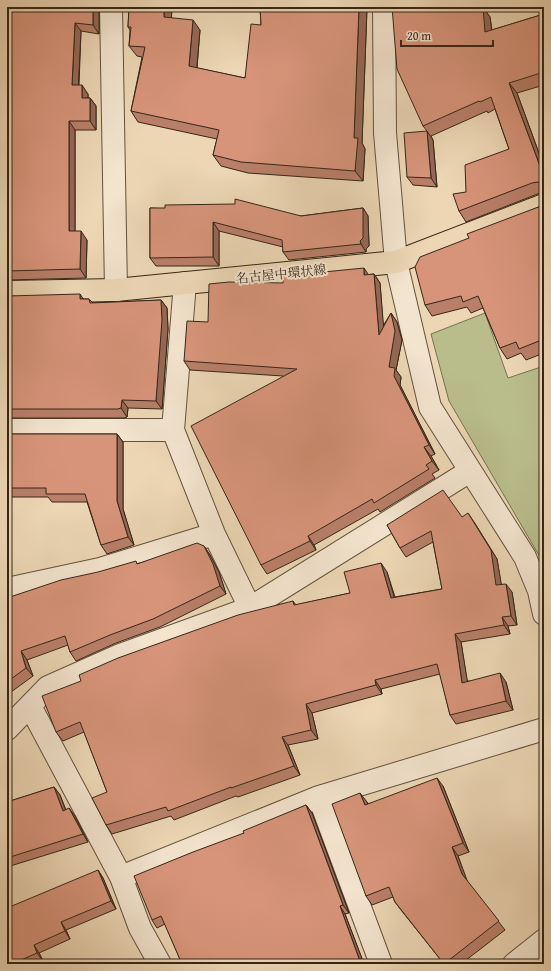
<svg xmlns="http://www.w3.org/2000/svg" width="551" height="971" font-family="'Gentium Book Plus','Noto Serif JP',serif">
	<rect width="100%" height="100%" fill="#ecd6b4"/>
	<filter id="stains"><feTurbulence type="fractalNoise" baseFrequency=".005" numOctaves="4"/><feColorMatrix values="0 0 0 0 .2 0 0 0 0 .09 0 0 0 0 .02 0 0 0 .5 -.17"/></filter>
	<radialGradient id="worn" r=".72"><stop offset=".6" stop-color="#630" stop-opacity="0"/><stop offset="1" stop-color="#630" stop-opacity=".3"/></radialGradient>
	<path fill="#b9bd8c" stroke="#777252" d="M 485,313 L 508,378 L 544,366 L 544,564 L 449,401 L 431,334 Z"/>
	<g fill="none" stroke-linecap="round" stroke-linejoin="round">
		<defs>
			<path id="minor" d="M 111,7 L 116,290
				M 384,7 L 385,133 L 396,262 L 430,407 L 525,557 L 539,591 L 544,614
				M 7,430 L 173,430 L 214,534 L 250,608
				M 173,430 L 185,283
				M 7,589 L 100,569 L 214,534
				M 30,706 L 121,877 L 140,928 L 160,964
				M 7,729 L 48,687 L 120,655 L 250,608 L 470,471
				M 121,877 L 319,797
				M 381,964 L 319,797 L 544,729"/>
			<path id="tertiary" d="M 514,964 L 544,940"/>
			<path id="primary" d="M 7,292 L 116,290 L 396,262 L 544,205"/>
		</defs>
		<use href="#minor" stroke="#63523f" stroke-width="24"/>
		<use href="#tertiary" stroke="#63523f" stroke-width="24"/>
		<use href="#primary" stroke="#352618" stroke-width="24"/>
		<use href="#minor" stroke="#f3e4ce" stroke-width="22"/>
		<use href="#tertiary" stroke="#f3e4ce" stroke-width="22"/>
		<use href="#primary" stroke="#ecd6b4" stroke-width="22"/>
	</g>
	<path fill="#b97f69" stroke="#352618" d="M 7,7 L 98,7 L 99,12 L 99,34 L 81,31 L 79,85 L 88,94 L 88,98 L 90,98 L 96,106 L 96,130 L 75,130 L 75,231 L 87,240 L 86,278 L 7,280 Z
		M 129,7 L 172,7 L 171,18 L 200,30 L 197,68 L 245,78 L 261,25 L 260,7 L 366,7 L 367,8 L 362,143 L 365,149 L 363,181 L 248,173 L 221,166 L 213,155 L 217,139 L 138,122 L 131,111 L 142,57 L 137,56 L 129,46 L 130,30 L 128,27 Z
		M 392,7 L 483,7 L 490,17 L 492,30 L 544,14 L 544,85 L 517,93 L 544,167 L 544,193 L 540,193 L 466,222 L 459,211 L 466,192 L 509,149 L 495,109 L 488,113 L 487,111 L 431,136 L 433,140 L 437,187 L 413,185 L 407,177 L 427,131 L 423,126 Z
		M 544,204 L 544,353 L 526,360 L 521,353 L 507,359 L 500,348 L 483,308 L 471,313 L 467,307 L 432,316 L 425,305 L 469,238 L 541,206 Z
		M 150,208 L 301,216 L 363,208 L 368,216 L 369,246 L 366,249 L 366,252 L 289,260 L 283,252 L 283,247 L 219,231 L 219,266 L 156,266 L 150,258 Z
		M 374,274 L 380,283 L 383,326 L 391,313 L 397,322 L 402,340 L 396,370 L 401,377 L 400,385 L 435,454 L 431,456 L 439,470 L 432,474 L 435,478 L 380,512 L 378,509 L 314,545 L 316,550 L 267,574 L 261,565 L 283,376 L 190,370 L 184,361 L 208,322 L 283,283 Z
		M 7,296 L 83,299 L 89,299 L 93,303 L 161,300 L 167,308 L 168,329 L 162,409 L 128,408 L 127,417 L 124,418 L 7,418 Z
		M 7,434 L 117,434 L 123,442 L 123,509 L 134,545 L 107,554 L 101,545 L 87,502 L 52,502 L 48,497 L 7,497 Z
		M 462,517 L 474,522 L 497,559 L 501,584 L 512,592 L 517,625 L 508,626 L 510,634 L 461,642 L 467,681 L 506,682 L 513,710 L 456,724 L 450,715 L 440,674 L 381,689 L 382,694 L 312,713 L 318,739 L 288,745 L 300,775 L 238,797 L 236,796 L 174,820 L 171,816 L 112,834 L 106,825 L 107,792 L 84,732 L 63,741 L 56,732 L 293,601 L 296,605 L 350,593 L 387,572 L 395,597 L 442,589 L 433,542 L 406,557 L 400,548 L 387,525 Z
		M 204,546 L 210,555 L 219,572 L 226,594 L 160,627 L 116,643 L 76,661 L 70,652 L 68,645 L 27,660 L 33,676 L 7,695 L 7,598 Z
		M 443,786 L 469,852 L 458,856 L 467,881 L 505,930 L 461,964 L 444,964 L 401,910 L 395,902 L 393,897 L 372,905 L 366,896 L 367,802 L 367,804 Z
		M 54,787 L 60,795 L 66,810 L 75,816 L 88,842 L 7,867 L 7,802 Z
		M 306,805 L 312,813 L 349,913 L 345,914 L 364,964 L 182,964 L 165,924 L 157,928 L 152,920 L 244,833 Z
		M 98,870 L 103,878 L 116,909 L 66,930 L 70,939 L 39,953 L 43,961 L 37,964 L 7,964 Z"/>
	<path fill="#966855" stroke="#352618" d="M 93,7 L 98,7 L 99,12 L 99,34 L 93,25 Z
		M 164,7 L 172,7 L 171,28 L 164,17 Z
		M 359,7 L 366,7 L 367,8 L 362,143 L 365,149 L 363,181 L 355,171 L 354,138 Z
		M 477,7 L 483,7 L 490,17 L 493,43 L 485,32 Z
		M 193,20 L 200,30 L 196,77 L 189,66 Z
		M 75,23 L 81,31 L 78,94 L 72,85 Z
		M 509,83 L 517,93 L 544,167 L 544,177 Z
		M 82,85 L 88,94 L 88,106 L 82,98 Z
		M 90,98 L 96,106 L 96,130 L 90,121 Z
		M 69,121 L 75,130 L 75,240 L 69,231 Z
		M 427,131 L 433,140 L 437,187 L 431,178 Z
		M 363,208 L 368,216 L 369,246 L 366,249 L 366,252 L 361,244 L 360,241 Z
		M 213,222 L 219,231 L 219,266 L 213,257 Z
		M 81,231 L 87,240 L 86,278 L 80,269 Z
		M 364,268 L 370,277 L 364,275 Z
		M 374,274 L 380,283 L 385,344 L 379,335 Z
		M 80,294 L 86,303 L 80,299 Z
		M 161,300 L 167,308 L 168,329 L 162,409 L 156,401 Z
		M 391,313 L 397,322 L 402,340 L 396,370 L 401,377 L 400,385 L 435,454 L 429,445 L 389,367 Z
		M 122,400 L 128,408 L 127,417 L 121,408 Z
		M 117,434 L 123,442 L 123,509 L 134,545 L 128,537 L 117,501 Z
		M 424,447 L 431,456 L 439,470 L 432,461 Z
		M 468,513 L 474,522 L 497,559 L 503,594 L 496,585 Z
		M 308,536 L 314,545 L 316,550 L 310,541 Z
		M 204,546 L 210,555 L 219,572 L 226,594 L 220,586 Z
		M 381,563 L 387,572 L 397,607 L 391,598 Z
		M 506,584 L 512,592 L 517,625 L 511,616 Z
		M 502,617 L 508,626 L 510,634 L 504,625 Z
		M 455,634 L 461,642 L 469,691 L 462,683 Z
		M 21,651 L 27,660 L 33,676 L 26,668 Z
		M 500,673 L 506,682 L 513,710 L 506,701 Z
		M 375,680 L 381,689 L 382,694 L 376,685 Z
		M 306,704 L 312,713 L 318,739 L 311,730 Z
		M 282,737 L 288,745 L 300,775 L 294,766 Z
		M 437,778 L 443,786 L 469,852 L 463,843 Z
		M 54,787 L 60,795 L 69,819 L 63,811 Z
		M 360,793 L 367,802 L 371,813 L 365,805 Z
		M 306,805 L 312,813 L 349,913 L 343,905 Z
		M 69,808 L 75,816 L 88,842 L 83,834 Z
		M 452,847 L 458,856 L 468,883 L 462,874 Z
		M 98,870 L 103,878 L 116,909 L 111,901 Z
		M 340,906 L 345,914 L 364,964 L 361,964 Z
		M 61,922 L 66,930 L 70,939 L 65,931 Z
		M 34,945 L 39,953 L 43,961 L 37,953 Z"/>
	<path fill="#d7947a" stroke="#352618" d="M 7,7 L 93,7 L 93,25 L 75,23 L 72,85 L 82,85 L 82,98 L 90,98 L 90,121 L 69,121 L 69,231 L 81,231 L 80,269 L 7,271 Z
		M 129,7 L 164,7 L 164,17 L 193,20 L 189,66 L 245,78 L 251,24 L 261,25 L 260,7 L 359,7 L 354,138 L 358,138 L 355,171 L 241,162 L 213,155 L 219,130 L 131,111 L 145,47 L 129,46 L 131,27 L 128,27 Z
		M 392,7 L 483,7 L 485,32 L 544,14 L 544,72 L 509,83 L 544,177 L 544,184 L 538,182 L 532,183 L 459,211 L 453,194 L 466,192 L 465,165 L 509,149 L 491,97 L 480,102 L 479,101 L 423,126 L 397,69 Z
		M 427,131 L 431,178 L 407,177 L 404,133 Z
		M 235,199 L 301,216 L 363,208 L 363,238 L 360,241 L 361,244 L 283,252 L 282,240 L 213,222 L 213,257 L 150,258 L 150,208 L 165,208 L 165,205 L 235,204 Z
		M 544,204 L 544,339 L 519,349 L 516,342 L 500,348 L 478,296 L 463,302 L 461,296 L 425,305 L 415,267 L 420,257 L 469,238 L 467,234 L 541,206 Z
		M 364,268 L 364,275 L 374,274 L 379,335 L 391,313 L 395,331 L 389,367 L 395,368 L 394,376 L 429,445 L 424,447 L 432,461 L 426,465 L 429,469 L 374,503 L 372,499 L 308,536 L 310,541 L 261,565 L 191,426 L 297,369 L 184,361 L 187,321 L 208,322 L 209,284 L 229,282 L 283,283 L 283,276 Z
		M 80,294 L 80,299 L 89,299 L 90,303 L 161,300 L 162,320 L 156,401 L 122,400 L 121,408 L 118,409 L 7,409 L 7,296 Z
		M 7,434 L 117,434 L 117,501 L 128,537 L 101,545 L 85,494 L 46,494 L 46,488 L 7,488 Z
		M 443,490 L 462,517 L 468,513 L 491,550 L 496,585 L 506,584 L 511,616 L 502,617 L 504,625 L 455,634 L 462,683 L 500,673 L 506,701 L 450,715 L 437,664 L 375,680 L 376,685 L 306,704 L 311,730 L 282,737 L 294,766 L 231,788 L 231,787 L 168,811 L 166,807 L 106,825 L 92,798 L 107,792 L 80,722 L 56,732 L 42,696 L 81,681 L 79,675 L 118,658 L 238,615 L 293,601 L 294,605 L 350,593 L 344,572 L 381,563 L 391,598 L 442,589 L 431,531 L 400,548 L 387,525 Z
		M 197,543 L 204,546 L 213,564 L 220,586 L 153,619 L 110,635 L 70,652 L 65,636 L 21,651 L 26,668 L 7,682 L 7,598 L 61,580 L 98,572 L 136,561 L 137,564 Z
		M 437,778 L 463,843 L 452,847 L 462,874 L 499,921 L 444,964 L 395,902 L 389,887 L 366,896 L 332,804 L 360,793 L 365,805 Z
		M 54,787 L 63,811 L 69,808 L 83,834 L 7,858 L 7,802 Z
		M 306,805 L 343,905 L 340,906 L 361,964 L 191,964 L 190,963 L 187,964 L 182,964 L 161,916 L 152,920 L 134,876 L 193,852 L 244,833 L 243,831 Z
		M 98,870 L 111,901 L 61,922 L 65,931 L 34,945 L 37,953 L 12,964 L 7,964 L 7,908 Z"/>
	<g text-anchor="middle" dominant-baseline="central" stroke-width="4" stroke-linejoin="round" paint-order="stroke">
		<g font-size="13" fill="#352618" stroke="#f3e4ce">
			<text transform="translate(281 274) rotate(-6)">名古屋中環状線</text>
		</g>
	</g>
	<rect width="551" height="971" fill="none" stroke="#ecd6b4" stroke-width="24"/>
	<rect x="8" y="8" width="535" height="955" fill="none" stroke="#352618" stroke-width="2"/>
	<rect x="12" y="12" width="527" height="947" fill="none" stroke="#352618"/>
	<path d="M401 40v6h92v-6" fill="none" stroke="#352618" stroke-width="2"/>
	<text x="407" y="40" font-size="12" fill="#352618" stroke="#f3e4ce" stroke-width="3" paint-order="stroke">20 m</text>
	<rect width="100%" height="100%" filter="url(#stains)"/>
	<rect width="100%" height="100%" fill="url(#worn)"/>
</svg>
